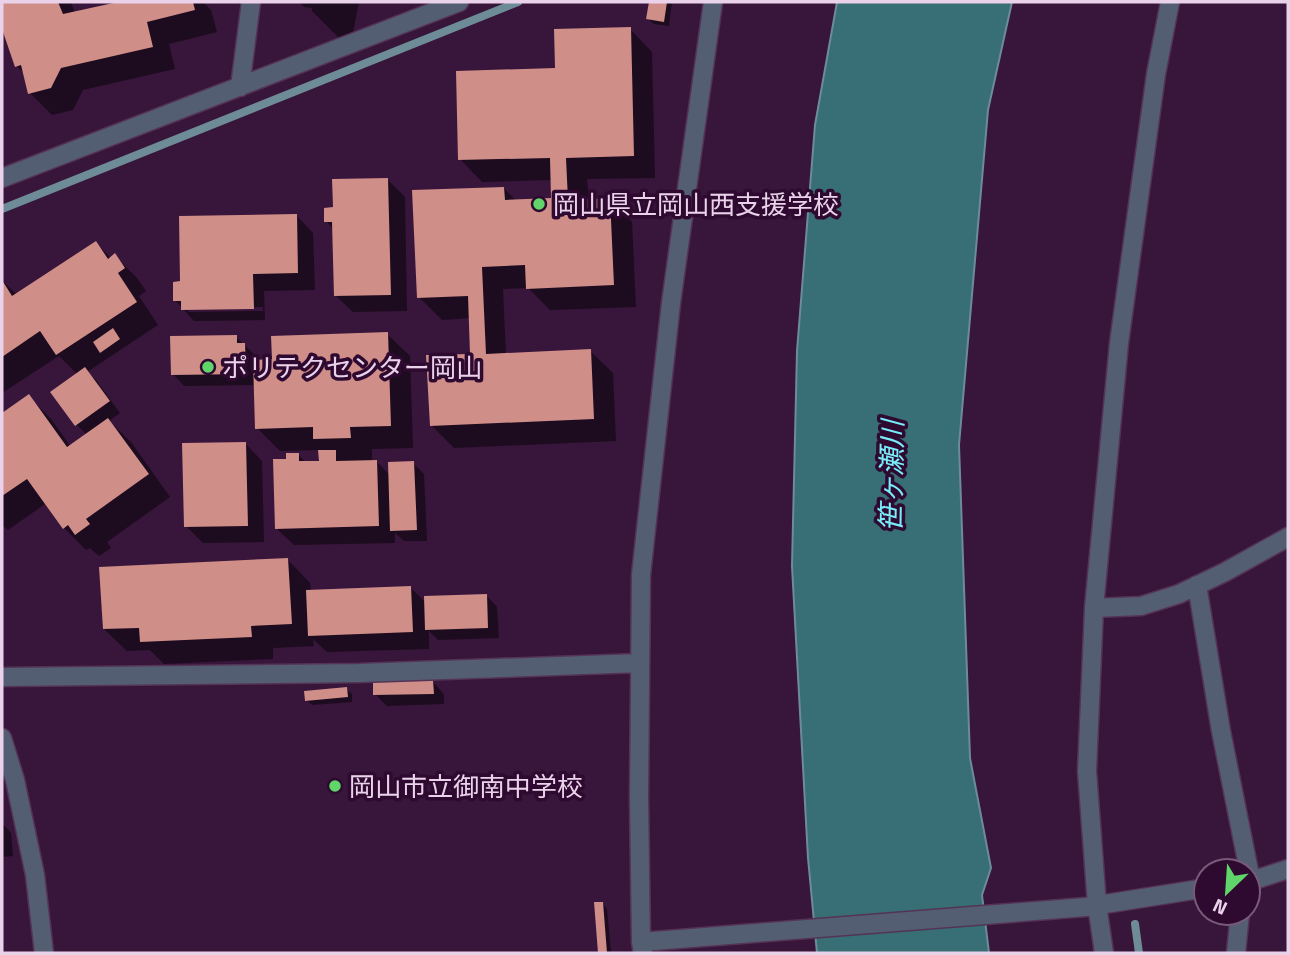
<svg xmlns="http://www.w3.org/2000/svg" width="1290" height="955" font-family="'Titillium Web','Noto Sans JP',sans-serif">
	<rect width="100%" height="100%" fill="#38153a"/>
	<path fill="#386e75" stroke="#6d8c98" stroke-width="2" d="M 837,2 L 1012,2 L 988,110 L 959,445 L 970,758 L 991,868 L 982,895 L 989,953 L 817,953 L 808,858 L 792,566 L 797,351 L 815,125 Z"/>
	<path fill="#0007" fill-rule="evenodd" d="M 2,2 L 71,2 L 75,13 L 126,2 L 203,2 L 211,10 L 217,32 L 169,44 L 175,69 L 83,90 L 73,110 L 52,115 L 30,93 L 26,75 L 17,66 L 2,23 Z
		M 299,2 L 359,2 L 351,43 L 343,42 L 312,11 L 312,8 L 304,7 Z
		M 650,2 L 672,2 L 669,26 L 654,24 L 648,19 Z
		M 630,29 L 652,52 L 655,178 L 587,179 L 589,200 L 609,200 L 632,222 L 636,307 L 550,310 L 528,288 L 503,289 L 506,355 L 590,351 L 613,373 L 616,441 L 454,448 L 431,425 L 472,355 L 471,318 L 442,320 L 419,297 L 504,188 L 516,201 L 553,199 L 552,180 L 482,182 L 460,159 L 557,70 Z
		M 387,179 L 405,197 L 407,311 L 353,312 L 335,295 L 334,230 L 326,221 L 335,209 Z
		M 296,215 L 313,233 L 315,290 L 264,291 L 265,320 L 194,321 L 175,300 L 182,283 ZM 263,307 L 263,311 L 189,312 L 186,308 Z
		M 96,243 L 111,258 L 115,256 L 137,278 L 146,291 L 139,296 L 158,325 L 87,372 L 96,380 L 120,413 L 109,421 L 131,442 L 170,497 L 107,542 L 111,548 L 99,556 L 90,548 L 86,550 L 64,528 L 45,504 L 8,530 L 2,525 L 2,410 L 5,414 L 29,397 L 51,419 L 71,447 L 87,435 L 77,425 L 52,393 L 77,374 L 59,356 L 2,393 L 2,280 L 17,295 Z
		M 387,334 L 410,356 L 413,448 L 372,449 L 372,461 L 376,461 L 390,475 L 413,463 L 424,474 L 427,541 L 404,541 L 395,533 L 395,543 L 294,545 L 276,528 L 298,454 L 306,463 L 320,462 L 320,450 L 280,451 L 257,428 L 256,385 L 184,386 L 173,374 L 236,337 L 256,356 L 256,362 L 274,361 Z
		M 245,443 L 262,461 L 264,542 L 203,543 L 186,526 Z
		M 288,560 L 310,583 L 311,591 L 411,588 L 426,603 L 486,595 L 497,607 L 499,638 L 438,640 L 429,631 L 429,649 L 327,652 L 313,639 L 314,646 L 273,648 L 273,659 L 164,664 L 150,650 L 127,651 L 104,629 Z
		M 433,682 L 444,694 L 444,704 L 387,706 L 375,694 Z
		M 346,689 L 352,694 L 352,702 L 312,705 L 307,700 Z
		M 2,823 L 11,833 L 13,856 L 2,857 Z
		M 602,903 L 607,909 L 611,953 L 600,953 L 596,904 Z"/>
	<g fill="none" stroke-linecap="round" stroke-linejoin="round">
		<path stroke="#6d8c98" stroke-width="8" d="M 2,209 L 518,2
			M 1135,924 L 1139,953"/>
	</g>
	<path fill="#cf8e88" d="M 2,2 L 58,2 L 63,14 L 118,2 L 193,2 L 195,10 L 147,22 L 153,47 L 61,68 L 51,88 L 28,94 L 21,65 L 15,67 L 2,29 Z
		M 649,2 L 667,2 L 664,22 L 646,19 Z
		M 631,27 L 634,156 L 566,158 L 568,200 L 610,198 L 614,285 L 526,289 L 525,265 L 482,267 L 486,354 L 591,349 L 594,419 L 430,426 L 426,355 L 470,354 L 468,296 L 417,298 L 412,190 L 504,187 L 505,200 L 551,198 L 550,158 L 458,160 L 456,71 L 555,68 L 554,29 Z
		M 388,178 L 391,295 L 334,296 L 332,222 L 324,222 L 324,208 L 333,207 L 332,179 Z
		M 297,214 L 298,273 L 253,274 L 254,309 L 181,310 L 181,301 L 173,301 L 173,282 L 180,281 L 179,216 Z
		M 96,241 L 108,259 L 115,253 L 125,268 L 118,273 L 137,302 L 56,355 L 40,331 L 2,357 L 2,280 L 12,296 Z
		M 113,328 L 120,339 L 100,353 L 93,342 Z
		M 388,332 L 391,426 L 350,427 L 351,438 L 313,439 L 313,427 L 255,429 L 253,360 L 272,359 L 271,336 Z
		M 237,335 L 237,343 L 245,343 L 246,374 L 171,375 L 170,336 Z
		M 85,367 L 110,401 L 75,426 L 50,392 Z
		M 29,394 L 67,447 L 108,418 L 149,474 L 86,519 L 90,524 L 75,535 L 68,525 L 63,529 L 27,479 L 2,496 L 2,413 Z
		M 246,442 L 248,526 L 184,527 L 182,443 Z
		M 318,450 L 336,450 L 336,461 L 377,460 L 379,526 L 275,529 L 273,459 L 286,459 L 286,453 L 299,453 L 299,461 L 319,461 Z
		M 414,461 L 417,530 L 390,531 L 388,462 Z
		M 288,558 L 292,624 L 251,626 L 252,637 L 140,642 L 139,628 L 103,629 L 99,567 Z
		M 411,586 L 413,632 L 308,636 L 306,590 Z
		M 487,594 L 488,628 L 425,630 L 424,596 Z
		M 433,680 L 434,694 L 373,695 L 373,682 Z
		M 347,687 L 348,697 L 305,701 L 304,691 Z
		M 594,902 L 603,902 L 607,953 L 598,953 Z"/>
	<g fill="none" stroke-linecap="round" stroke-linejoin="round">
		<defs>
			<path id="minor" d="M 240,87 L 251,2
				M 2,178 L 459,2
				M 1197,585 L 1221,731 L 1251,881
				M 1094,608 L 1141,606 L 1179,594 L 1225,572 L 1288,537
				M 2,677 L 359,673 L 640,663
				M 2,738 L 15,780 L 35,875 L 44,953
				M 1248,882 L 1288,869
				M 641,942 L 1086,907 L 1206,888
				M 643,953 L 641,942 L 639,797 L 641,575 L 671,303 L 713,2
				M 1104,953 L 1097,905 L 1087,771 L 1094,608 L 1119,343 L 1156,74 L 1170,2
				M 1236,953 L 1240,913"/>
		</defs>
		<use href="#minor" stroke="#543356" stroke-width="21"/>
		<use href="#minor" stroke="#545e73" stroke-width="18"/>
	</g>
	<g fill="#60d56a" stroke="#2e0a30" stroke-width="2.5">
		<circle cx="539" cy="204" r="7"/>
		<circle cx="208" cy="367" r="7"/>
		<circle cx="335" cy="786" r="7"/>
	</g>
	<g text-anchor="middle" dominant-baseline="central" stroke-width="7" stroke-linejoin="round" paint-order="stroke">
		<g font-size="26" fill="#ead3ea" stroke="#2e0a30" text-anchor="start">
			<text x="553" y="204">岡山県立岡山西支援学校</text>
			<text x="222" y="367">ポリテクセンター岡山</text>
			<text x="349" y="786">岡山市立御南中学校</text>
		</g>
		<g font-size="28" font-style="italic" fill="#7aedfa" stroke="#2e0a30">
			<text transform="translate(891 476) rotate(-89)">笹ヶ瀬川</text>
		</g>
	</g>
	<rect width="1290" height="955" fill="none" stroke="#ead3ea" stroke-width="7"/>
	<g transform="translate(1227 892) rotate(205)"><circle r="33" fill="#2e0a30" stroke="#795a7a" stroke-width="2"/>
	<path d="M0-5L12 26L0 18L-12 26Z" fill="#60d56a"/>
	<text y="-10" font-size="19" font-weight="bold" text-anchor="middle" fill="#ead3ea">N</text>
	</g>
</svg>
